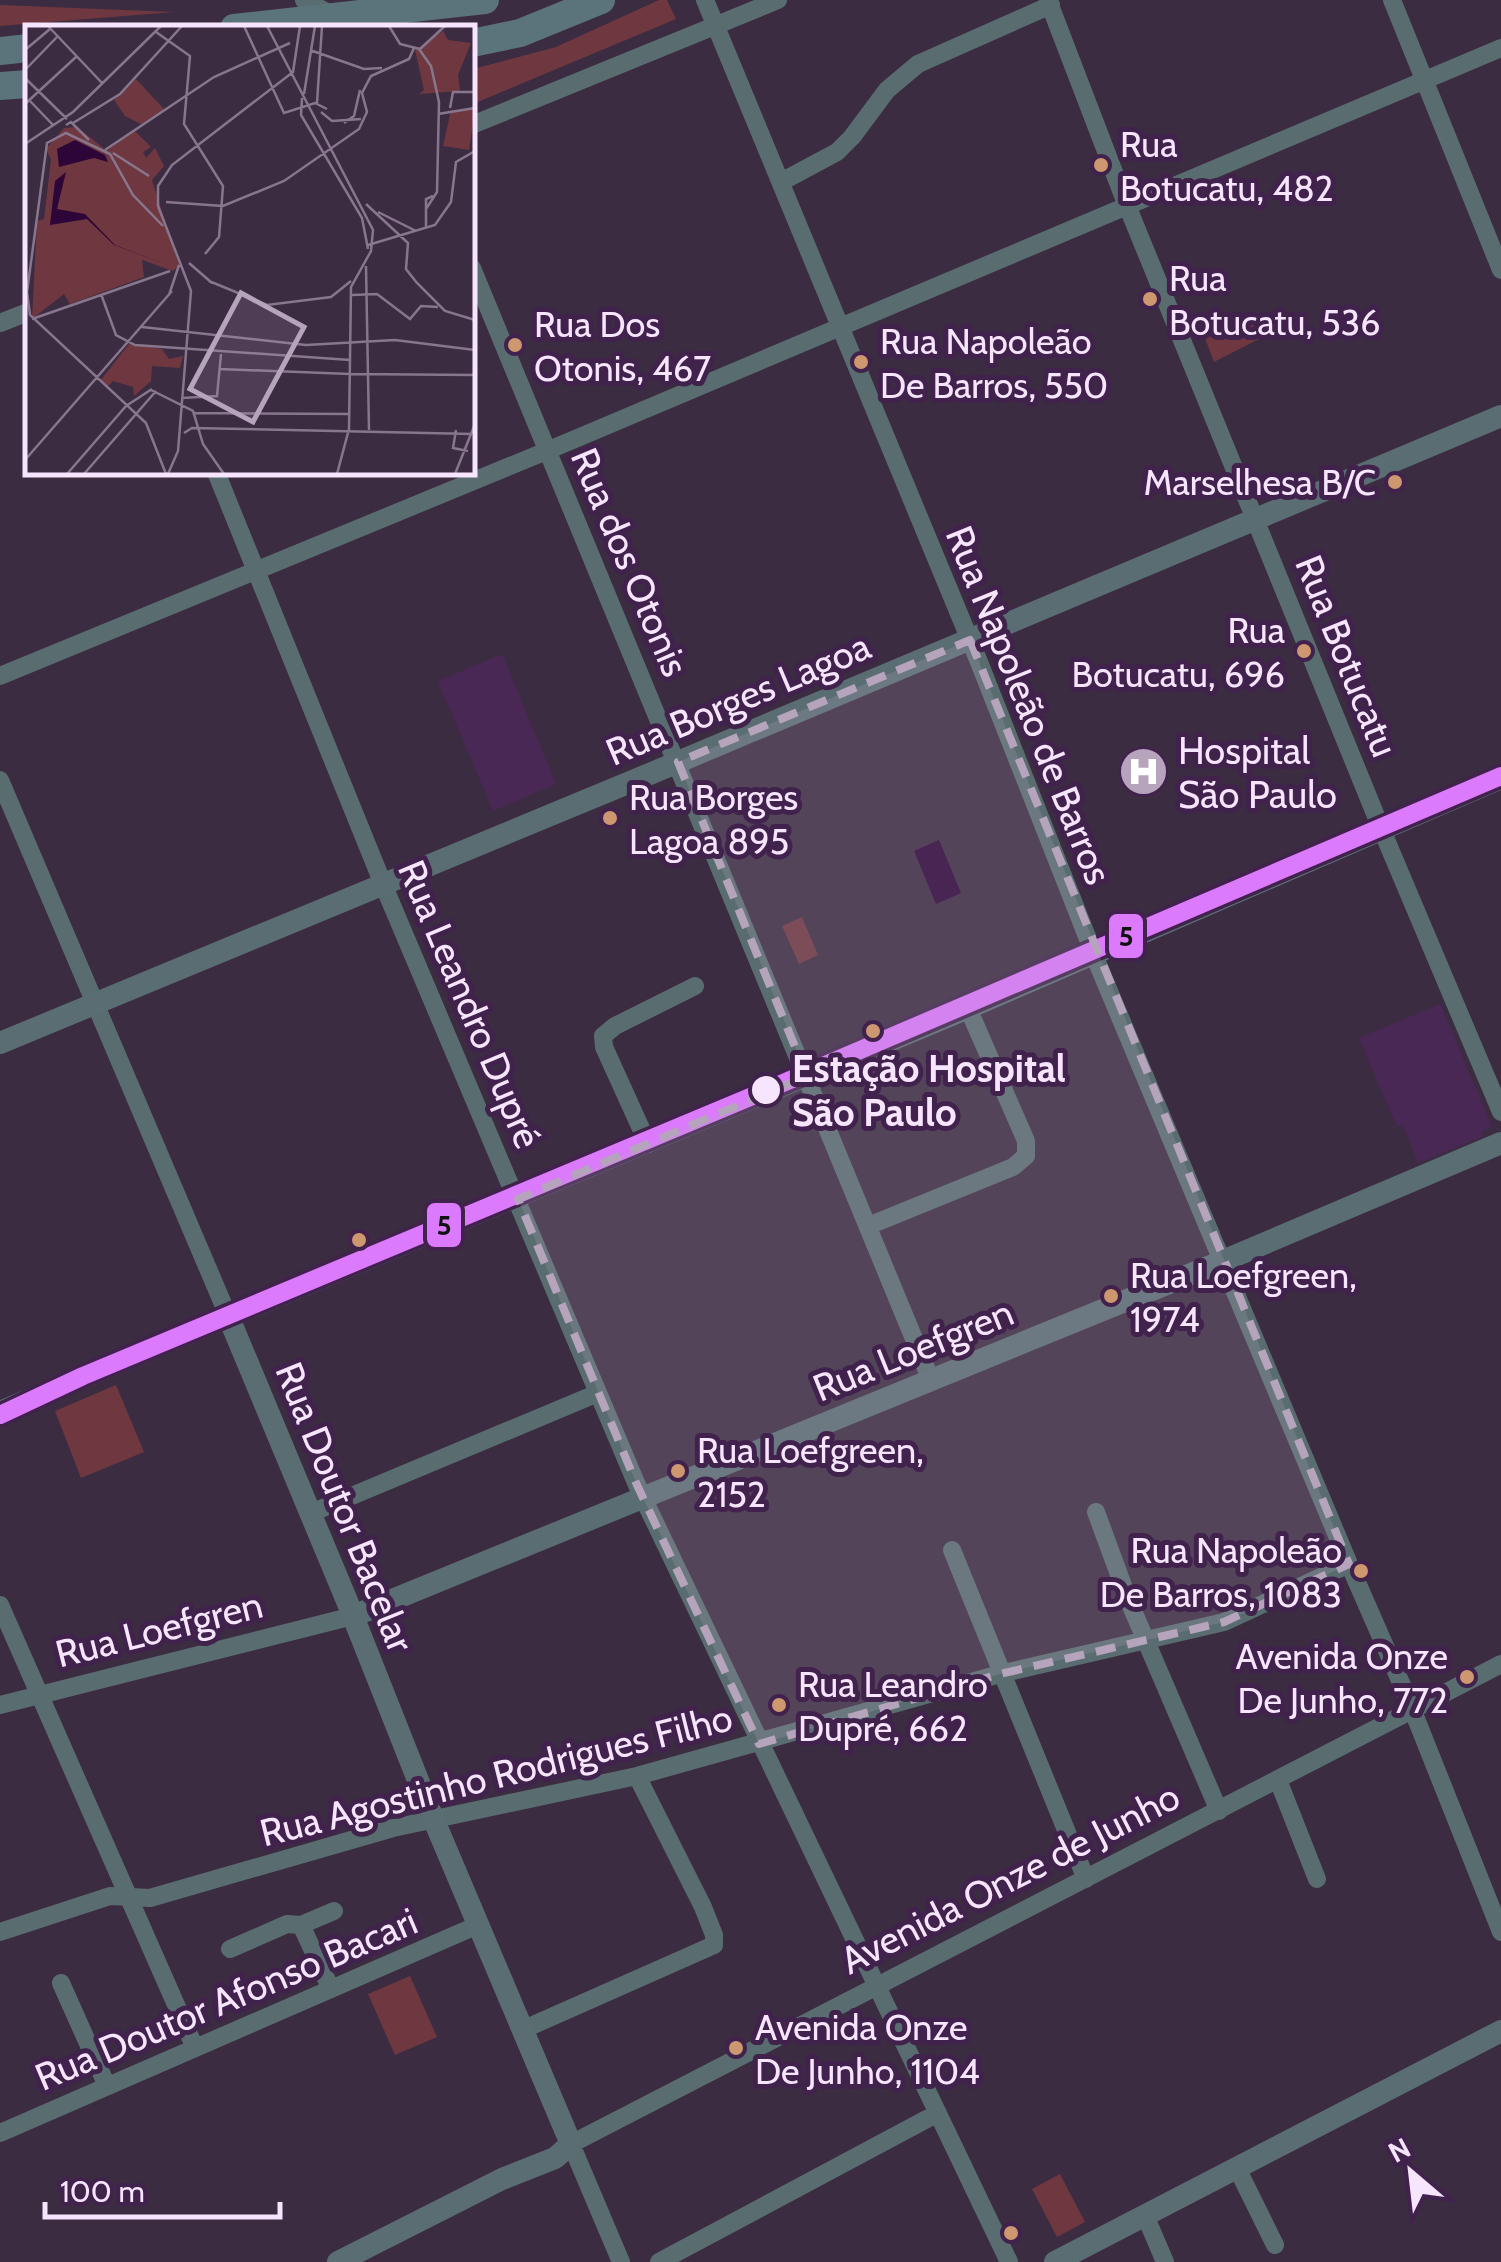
<svg xmlns="http://www.w3.org/2000/svg" width="1501" height="2262" font-family="Cabin,sans-serif">
	<rect width="100%" height="100%" fill="#3c2c42"/>
	<path fill="#492855" d="M 502,654 L 556,784 L 493,811 L 438,681 Z
		M 1440,1004 L 1492,1127 L 1482,1131 L 1484,1136 L 1418,1163 L 1403,1125 L 1397,1127 L 1359,1038 Z"/>
	<path fill="#6f373f" d="M 659,0 L 667,0 L 676,19 L 473,104 L 473,69 L 556,47 Z
		M 0,5 L 174,12 L 0,26 Z
		M 1251,312 L 1263,337 L 1214,362 L 1203,333 Z
		M 802,917 L 818,955 L 799,964 L 782,926 Z
		M 116,1385 L 144,1452 L 81,1478 L 55,1411 Z
		M 410,1976 L 437,2037 L 395,2055 L 368,1994 Z
		M 1060,2174 L 1085,2222 L 1057,2237 L 1032,2189 Z"/>
	<path fill="#2d0539" d="M 939,840 L 961,893 L 936,904 L 914,851 Z"/>
	<g fill="none" stroke-linecap="round" stroke-linejoin="round">
		<path stroke="#596d70" stroke-width="18" d="M 304,0 L 336,17
			M 705,0 L 979,662 L 1099,967 L 1349,1564 L 1409,1701 L 1501,1932
			M 1048,0 L 1122,193 L 1376,816 L 1501,1112
			M 1392,0 L 1501,270
			M 472,125 L 778,0
			M 781,182 L 837,152 L 852,137 L 887,90 L 918,64 L 1051,5
			M 472,268 L 931,1380
			M 0,323 L 28,312
			M 216,472 L 383,884 L 637,1485 L 1009,2262
			M 0,676 L 549,450 L 1501,48
			M 0,780 L 229,1318
			M 648,1144 L 604,1047 L 603,1036 L 615,1026 L 695,986
			M 868,1226 L 1013,1167 L 1026,1156 L 1026,1141 L 968,1008
			M 1096,1512 L 1128,1599 L 1219,1811
			M 311,1513 L 598,1393
			M 952,1550 L 1086,1879
			M 0,1605 L 195,2048
			M 0,1705 L 353,1616
			M 1278,1780 L 1317,1879
			M 301,1925 L 331,1989
			M 0,1932 L 110,1896 L 150,1898 L 393,1828 L 637,1776 L 1000,1674 L 1224,1622 L 1349,1564
			M 230,1949 L 287,1924 L 301,1925 L 334,1911
			M 61,1983 L 107,2086
			M 522,2030 L 714,1945 L 714,1935 L 703,1907 L 637,1776
			M 0,2133 L 478,1925
			M 1237,2168 L 1275,2245
			M 1145,2215 L 1165,2262
			M 621,2262 L 571,2144 L 1501,1664
			M 659,2262 L 938,2113"/>
		<path stroke="#5a6d73" stroke-width="22" d="M 0,1043 L 652,773 L 1501,416
			M 229,1318 L 347,1601 L 433,1818 L 571,2144 L 555,2158 L 502,2179 L 338,2262
			M 0,1412 L 968,1008 L 1501,778
			M 353,1616 L 1223,1261 L 1501,1143
			M 1055,2262 L 1501,2031"/>
		<path stroke="#5b737a" stroke-width="28" d="M 234,28 L 485,0
			M 472,43 L 520,33 L 601,0
			M 0,51 L 28,48
			M 0,86 L 28,84"/>
		<defs>
			<path id="metro-1" d="M 0,1415 L 83,1376 L 762,1092 L 1501,776"/>
		</defs>
		<use href="#metro-1" stroke="#40224c" stroke-width="25"/>
		<use href="#metro-1" stroke="#db7afc" stroke-width="18"/>
	</g>
	<path fill="#b6a4bc" fill-opacity="0.2" stroke="#b6a4bc" stroke-width="8" stroke-dasharray="20 12" stroke-linejoin="round" d="M 970,640 L 1349,1564 L 1224,1622 L 1000,1674 L 759,1744 L 637,1485 L 518,1199 L 807,1076 L 678,762 Z"/>
	<defs>
		<symbol id="hospital-disc" viewBox="-11 -11 22 22"><circle r="9.5" fill="#b6a4bc" stroke="#40224c"/><path d="M-5-5h3v3.5h4V-5h3V5h-3V1.5h-4V5h-3Z" fill="#fff"/></symbol>
	</defs>
	<g fill-rule="evenodd">
		<use href="#hospital-disc" x="1116" y="744" width="55" height="55"/>
	</g>
	<g fill="#cd976f" stroke="#40224c" stroke-width="4">
		<circle cx="1101" cy="165" r="9"/>
		<circle cx="1150" cy="299" r="9"/>
		<circle cx="515" cy="345" r="9"/>
		<circle cx="861" cy="362" r="9"/>
		<circle cx="1395" cy="482" r="9"/>
		<circle cx="1304" cy="651" r="9"/>
		<circle cx="610" cy="818" r="9"/>
		<circle cx="873" cy="1031" r="9"/>
		<circle cx="359" cy="1240" r="9"/>
		<circle cx="1111" cy="1296" r="9"/>
		<circle cx="678" cy="1471" r="9"/>
		<circle cx="1361" cy="1571" r="9"/>
		<circle cx="1467" cy="1677" r="9"/>
		<circle cx="779" cy="1705" r="9"/>
		<circle cx="736" cy="2048" r="9"/>
		<circle cx="1011" cy="2233" r="9"/>
	</g>
	<circle fill="#f7e4fe" stroke="#40224c" stroke-width="4" cx="766" cy="1090" r="16"/>
	<g text-anchor="middle" dominant-baseline="central" stroke-width="10" stroke-linejoin="round" paint-order="stroke">
		<g font-size="36" fill="#f7e4fe" stroke="#40224c" text-anchor="start">
			<text x="1120" y="144">Rua<tspan x="1120" dy="44">Botucatu, 482</tspan></text>
			<text x="1169" y="278">Rua<tspan x="1169" dy="44">Botucatu, 536</tspan></text>
			<text x="534" y="324">Rua Dos<tspan x="534" dy="44">Otonis, 467</tspan></text>
			<text x="880" y="341">Rua Napoleão<tspan x="880" dy="44">De Barros, 550</tspan></text>
			<text x="1376" y="482" text-anchor="end">Marselhesa B/C</text>
			<text x="1285" y="630" text-anchor="end">Rua<tspan x="1285" dy="44">Botucatu, 696</tspan></text>
			<text x="629" y="797">Rua Borges<tspan x="629" dy="44">Lagoa 895</tspan></text>
			<text x="1130" y="1275">Rua Loefgreen,<tspan x="1130" dy="44">1974</tspan></text>
			<text x="697" y="1450">Rua Loefgreen,<tspan x="697" dy="44">2152</tspan></text>
			<text x="1342" y="1550" text-anchor="end">Rua Napoleão<tspan x="1342" dy="44">De Barros, 1083</tspan></text>
			<text x="1448" y="1656" text-anchor="end">Avenida Onze<tspan x="1448" dy="44">De Junho, 772</tspan></text>
			<text x="798" y="1684">Rua Leandro<tspan x="798" dy="44">Dupré, 662</tspan></text>
			<text x="755" y="2027">Avenida Onze<tspan x="755" dy="44">De Junho, 1104</tspan></text>
		</g>
		<g font-size="38" fill="#f7e4fe" stroke="#40224c">
			<text transform="translate(630 562) rotate(67)">Rua dos Otonis</text>
			<text transform="translate(1347 656) rotate(68)">Rua Botucatu</text>
			<text transform="translate(738 699) rotate(-23)">Rua Borges Lagoa</text>
			<text transform="translate(1029 705) rotate(68)">Rua Napoleão de Barros</text>
			<text transform="translate(470 1004) rotate(67)">Rua Leandro Dupré</text>
			<text transform="translate(913 1350) rotate(-22)">Rua Loefgren</text>
			<text transform="translate(345 1507) rotate(68)">Rua Doutor Bacelar</text>
			<text transform="translate(159 1629) rotate(-14)">Rua Loefgren</text>
			<text transform="translate(496 1775) rotate(-14)">Rua Agostinho Rodrigues Filho</text>
			<text transform="translate(1010 1878) rotate(-27)">Avenida Onze de Junho</text>
			<text transform="translate(226 1999) rotate(-23)">Rua Doutor Afonso Bacari</text>
		</g>
		<g font-size="38" fill="#f7e4fe" stroke="#40224c" text-anchor="start">
			<text x="1178" y="750">Hospital<tspan x="1178" dy="44">São Paulo</tspan></text>
		</g>
		<g font-size="38" font-weight="bold" fill="#f7e4fe" stroke="#40224c" text-anchor="start">
			<text x="792" y="1068">Estação Hospital<tspan x="792" dy="44">São Paulo</tspan></text>
		</g>
	</g>
	<g transform="translate(25 25)">
		<rect width="450" height="450" fill="#3c2c42"/>
		<path d="M 418,6 L 423,15 L 446,18 L 433,50 L 435,66 L 394,69 L 399,65 L 390,25 ZM 111,54 L 140,85 L 116,99 L 100,91 L 89,75 ZM 426,85 L 450,85 L 444,125 L 418,121 ZM 52,102 L 82,126 L 109,105 L 126,122 L 118,127 L 121,133 L 130,123 L 139,141 L 127,155 L 154,240 L 148,246 L 117,235 L 119,252 L 45,279 L 39,269 L 7,294 L 12,196 L 19,194 L 26,134 L 21,124 L 39,103 ZM 104,319 L 137,324 L 144,334 L 158,331 L 155,343 L 127,341 L 126,356 L 109,371 L 108,362 L 88,356 L 82,362 L 75,356 Z" fill="#6f373f"/>
		<path d="M 50,115 L 80,130 L 83,137 L 69,133 L 34,142 L 32,124 ZM 41,147 L 32,184 L 60,189 L 90,220 L 145,241 L 89,220 L 62,194 L 25,200 L 30,156 Z" fill="#2d0539"/>
		<path fill="none" stroke="#87768d" stroke-width="2.5" d="M 23,1 L 78,59M 219,1 L 259,88 L 290,78 L 302,84M 242,1 L 348,205 L 346,226 L 326,262 L 324,404 L 312,449M 364,1 L 375,19 L 395,24 L 420,1M 131,7 L 165,31 L 159,99 L 198,161 L 194,212 L 180,229M 394,24 L 406,41 L 414,77 L 412,167 L 401,184M 0,25 L 25,4M 285,25 L 339,44 L 357,43M 0,45 L 32,12M 0,53 L 42,94M 279,69 L 290,1M 277,73 L 276,90 L 337,193 L 343,224M 5,76 L 28,100M 292,78 L 297,1M 0,79 L 51,32M 425,83 L 428,67 L 450,67M 296,87 L 307,96 L 336,94M 413,89 L 450,83M 48,98 L 95,69 L 157,1M 319,98 L 329,91 L 335,65M 41,100 L 46,97 L 64,115M 0,119 L 48,87 L 136,1M 80,125 L 189,52 L 265,18M 88,128 L 124,151M 141,177 L 198,181 L 259,156 L 334,104 L 342,87 L 337,68 L 346,51 L 384,34 L 389,23M 341,179 L 383,218 L 381,244 L 392,258 L 420,286 L 450,295M 353,187 L 391,206M 138,201 L 108,170 L 85,129 L 41,108 L 22,118 L 2,267 L 5,290 L 121,398 L 141,449M 401,204 L 401,174 L 408,171M 343,220 L 410,200 L 426,177 L 431,137 L 450,126M 164,238 L 187,258M 341,241 L 344,405M 184,256 L 242,280 L 306,272 L 326,256M 76,269 L 91,310 L 110,320 L 325,335M 144,270 L 154,240M 327,270 L 352,269 L 385,294 L 396,281 L 413,282M 7,294 L 145,246M 117,302 L 281,320 L 370,315 L 450,325M 194,344 L 325,349M 325,349 L 450,350M 126,365 L 168,386 L 178,419 L 199,449M 157,373 L 192,371 L 196,329M 101,381 L 127,364M 169,388 L 325,389M 431,405 L 428,423 L 443,426M 159,408 L 167,403 L 447,409M 0,435 L 147,266M 42,449 L 101,381M 59,449 L 131,366M 143,449 L 153,426 L 166,266 L 133,181 L 133,161 L 147,140 L 268,47 L 275,1M 430,449 L 450,399"/>
		<path fill="#b6a4bc" fill-opacity="0.15" stroke="#b6a4bc" stroke-width="5" d="M 216,268 L 279,302 L 228,397 L 165,364 Z"/>
		<rect width="450" height="450" fill="none" stroke="#f7e4fe" stroke-width="5"/>
	</g>
	<g stroke="#40224c" stroke-width="4">
		<rect x="1107" y="912" width="38" height="48" rx="10" fill="#db7afc"/>
		<rect x="425" y="1201" width="38" height="48" rx="10" fill="#db7afc"/>
	</g>
	<g font-size="28" text-anchor="middle" font-weight="bold" fill="#111">
		<text x="1126" y="946">5</text>
		<text x="444" y="1235">5</text>
	</g>
	<g transform="translate(1411 2172) rotate(332)" stroke="#40224c" stroke-width="8" paint-order="stroke">
	<path d="M0-8L18 38L0 25L-18 38Z" fill="#f7e4fe"/>
	<text y="-15" font-size="28" font-weight="bold" text-anchor="middle" fill="#f7e4fe">N</text>
	</g>
	<path d="M45 2202v15h235v-15" fill="none" stroke="#f7e4fe" stroke-width="5"/>
	<text x="60" y="2202" font-size="30" fill="#f7e4fe" stroke="#40224c" stroke-width="8" paint-order="stroke">100 m</text>
</svg>
